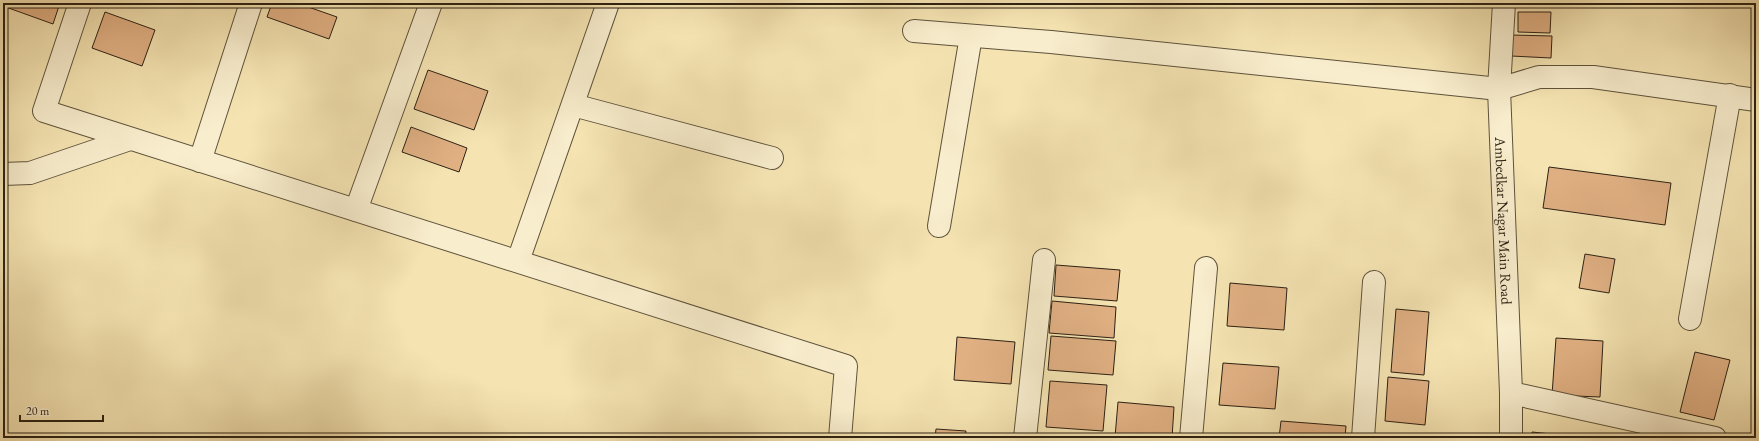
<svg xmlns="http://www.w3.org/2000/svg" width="1759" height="441" font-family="'EB Garamond',serif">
	<rect width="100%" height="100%" fill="#f5e4b2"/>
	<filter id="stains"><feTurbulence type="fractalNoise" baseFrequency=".005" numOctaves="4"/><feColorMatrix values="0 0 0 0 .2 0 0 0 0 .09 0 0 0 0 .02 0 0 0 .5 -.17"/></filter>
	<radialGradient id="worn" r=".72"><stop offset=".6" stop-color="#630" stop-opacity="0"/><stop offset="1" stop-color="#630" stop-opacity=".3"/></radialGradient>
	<path fill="#e0b083" stroke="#2c2113" d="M 3,3 L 60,3 L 53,24 L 3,6 Z
		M 272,3 L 297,3 L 337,17 L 329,39 L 267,17 Z
		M 105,12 L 155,30 L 142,66 L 92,48 Z
		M 1518,12 L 1551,12 L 1550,33 L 1518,32 Z
		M 1511,35 L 1552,36 L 1551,58 L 1511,56 Z
		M 428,70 L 488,91 L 474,130 L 414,109 Z
		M 411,127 L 467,148 L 459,172 L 402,152 Z
		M 1549,167 L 1671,183 L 1665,225 L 1543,208 Z
		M 1585,254 L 1615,259 L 1609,293 L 1579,288 Z
		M 1056,265 L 1120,270 L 1117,301 L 1054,296 Z
		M 1230,283 L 1287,288 L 1284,330 L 1227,326 Z
		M 1052,301 L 1116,307 L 1114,338 L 1049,333 Z
		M 1396,309 L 1429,312 L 1424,375 L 1391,372 Z
		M 1051,336 L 1116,341 L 1113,375 L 1048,370 Z
		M 957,337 L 1015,342 L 1011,384 L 954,380 Z
		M 1556,338 L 1603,341 L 1600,397 L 1552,395 Z
		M 1695,352 L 1730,360 L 1714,420 L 1680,412 Z
		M 1223,363 L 1279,367 L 1275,409 L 1219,405 Z
		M 1388,377 L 1429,381 L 1425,425 L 1385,421 Z
		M 1050,381 L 1107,385 L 1103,431 L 1046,427 Z
		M 1118,402 L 1174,407 L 1172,438 L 1115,437 Z
		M 1281,421 L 1346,426 L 1345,438 L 1279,438 Z
		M 936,429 L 966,431 L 965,438 L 935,438 Z
		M 1532,432 L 1561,435 L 1560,438 L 1532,438 Z
		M 1568,435 L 1593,437 L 1593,438 L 1567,438 Z"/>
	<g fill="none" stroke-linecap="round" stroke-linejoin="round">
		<defs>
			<g id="minor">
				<path d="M 80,3 L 44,111 L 846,366 L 840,438"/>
				<path id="s1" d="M 1504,3 L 1499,89 L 1511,393 L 1511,438"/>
				<path d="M 914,31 L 1051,42 L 1499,89 L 1539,77 L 1593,77 L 1756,100"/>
				<path d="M 573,105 L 772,158"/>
				<path d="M 200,161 L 251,3"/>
				<path d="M 3,174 L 30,173 L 130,139"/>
				<path d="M 356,210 L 431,3"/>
				<path d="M 939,226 L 971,36"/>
				<path d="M 518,261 L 608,3"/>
				<path d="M 1690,319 L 1730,95"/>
				<path d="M 1511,393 L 1715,438"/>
				<path d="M 1025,438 L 1044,260"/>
				<path d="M 1191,438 L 1206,268"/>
				<path d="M 1363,438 L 1374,282"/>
			</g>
		</defs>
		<use href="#minor" stroke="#5e523b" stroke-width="24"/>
		<use href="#minor" stroke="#f8edcd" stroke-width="22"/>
	</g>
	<g text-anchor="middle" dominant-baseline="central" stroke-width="4" stroke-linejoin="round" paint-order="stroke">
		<g font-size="15" fill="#2c2113" stroke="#f8edcd">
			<text stroke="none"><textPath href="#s1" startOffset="218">Ambedkar Nagar Main Road</textPath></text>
		</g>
	</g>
	<rect width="1759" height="441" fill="none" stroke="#f5e4b2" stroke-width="16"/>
	<rect x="4" y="4" width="1751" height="433" fill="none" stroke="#2c2113" stroke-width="2"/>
	<rect x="8" y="8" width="1743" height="425" fill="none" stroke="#2c2113"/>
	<path d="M20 415v6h83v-6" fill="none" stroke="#2c2113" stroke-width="2"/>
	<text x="26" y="415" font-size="12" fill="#2c2113" stroke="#f8edcd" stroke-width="3" paint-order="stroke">20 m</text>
	<rect width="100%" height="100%" filter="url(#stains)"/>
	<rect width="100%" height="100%" fill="url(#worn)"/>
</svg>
